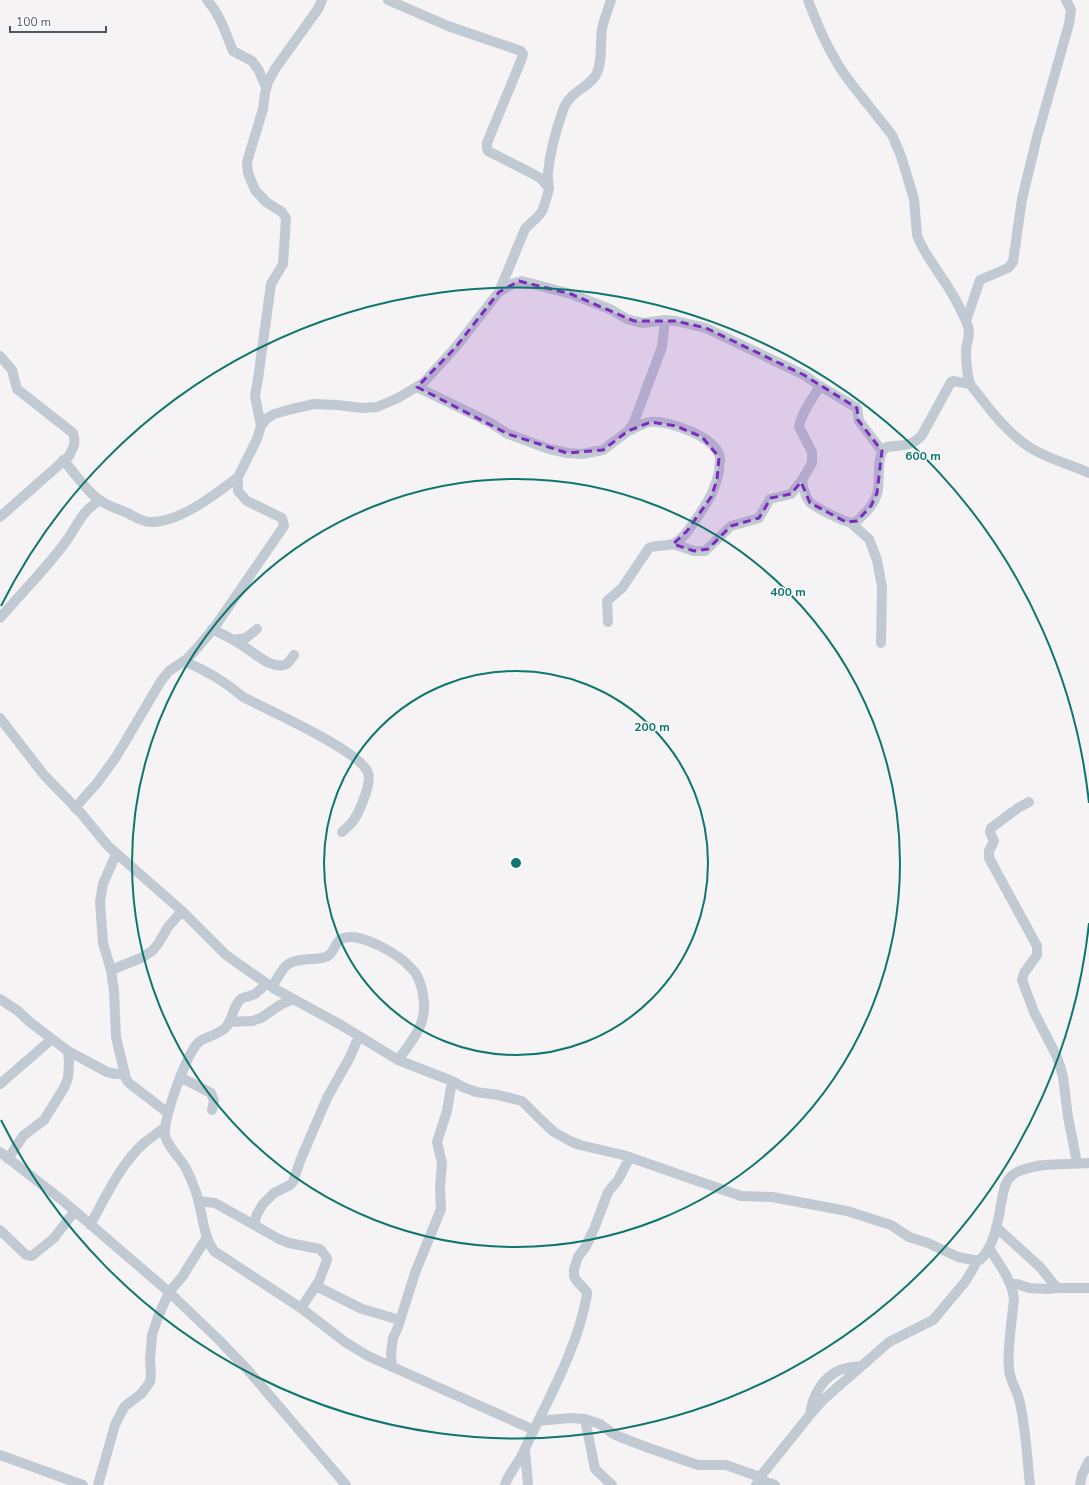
<svg xmlns="http://www.w3.org/2000/svg" width="1089" height="1485" font-family="'Nunito Sans',sans-serif">
	<rect width="100%" height="100%" fill="#f5f3f3"/>
	<g fill="none" stroke-linecap="round" stroke-linejoin="round">
		<path stroke="#c1cad2" stroke-width="10" d="M 207,0 C 221,16 225,32 233,51 L 252,61 L 258,69 L 266,87
			M 388,0 L 448,26 L 521,51 L 523,54 L 522,58 L 487,143 L 487,148 L 488,151 L 533,174 L 540,178 L 549,188
			M 808,0 C 819,29 831,57 850,82 C 864,100 878,117 892,135 L 901,156 L 914,199 L 917,235 C 922,250 932,262 940,275 C 950,289 959,305 966,321 C 972,335 967,338 966,351 C 966,362 967,374 970,384 C 988,407 1005,431 1029,447 C 1048,459 1069,464 1089,473
			M 499,292 L 514,283 L 522,281 L 571,294 L 610,309 L 627,319 L 634,321 L 643,323 L 665,320 L 676,321 L 706,328 L 804,375 L 820,386 L 857,408 L 859,421 L 882,451
			M 966,321 L 980,280 L 1008,268 L 1013,262 L 1022,199 L 1037,137 L 1069,24 L 1071,10 L 1066,0
			M 0,356 L 12,370 L 17,389 L 73,433 C 76,443 74,447 69,456 L 0,517
			M 417,387 L 489,422 L 508,434 L 549,449 L 567,453 L 582,454 L 603,450 L 628,431 L 634,422 L 662,347 L 665,320
			M 261,426 L 255,396 L 258,379 L 271,284 L 283,264 L 286,218 L 282,212 L 266,202 L 255,190 L 248,173 L 247,162 L 263,109 L 265,93 L 268,82 L 275,69 L 318,9 L 322,0
			M 63,460 C 75,473 84,488 98,499 C 105,505 116,508 125,512 C 133,515 141,522 150,522 C 179,523 216,494 238,477
			M 802,480 C 803,487 804,495 809,501 C 813,507 846,523 854,523 L 857,521 C 865,513 874,505 877,494 C 881,482 875,453 887,447 C 901,445 912,447 922,435 L 951,382 L 953,381 L 970,384
			M 851,523 L 869,539 L 877,560 L 882,587 L 881,643
			M 673,544 L 694,551 L 705,551 L 731,526 L 759,518 L 770,499 L 791,494 L 802,480 L 812,463 L 812,452 L 799,427 C 801,413 813,398 820,386
			M 0,618 C 22,592 47,568 67,540 C 78,524 82,511 100,500
			M 608,622 L 607,601 L 622,588 L 649,548 C 657,544 667,547 675,543 C 686,537 692,524 699,515 C 709,500 716,488 719,471 C 719,467 720,462 720,458 C 717,437 669,420 650,422 C 643,423 635,428 628,431
			M 212,629 C 222,634 231,638 240,644 C 253,651 271,671 287,664 L 294,655
			M 233,640 L 246,638 L 257,629
			M 184,661 C 205,670 226,682 243,697 C 266,709 361,751 368,773 C 372,783 359,813 353,821 C 350,825 345,829 342,832
			M 0,718 L 44,775 L 80,812 L 108,846 L 182,911 L 226,955 L 273,988 L 341,1025 L 398,1060 L 452,1081 L 463,1087 L 476,1092 L 498,1095 L 522,1101 L 541,1120 L 554,1132 L 570,1141 L 580,1145 L 623,1155 L 741,1196 L 772,1197 L 847,1211 L 891,1225 L 909,1237 L 928,1243 L 958,1257 L 973,1260 L 980,1260 C 994,1246 998,1223 1001,1204 C 1003,1196 1003,1187 1008,1180 C 1011,1175 1016,1172 1022,1170 C 1044,1162 1066,1165 1089,1163
			M 1029,802 L 1018,808 L 991,828 L 990,832 L 994,841 L 989,851 L 989,858 L 1037,946 L 1037,955 L 1024,973 L 1022,980 L 1034,1012 L 1057,1057 L 1060,1066 L 1063,1077 L 1068,1117 L 1077,1163
			M 75,808 L 97,783 L 116,757 L 161,681 L 169,671 L 187,659 L 198,647 L 214,628 L 284,526 L 282,518 L 247,501 L 238,491 L 238,477 L 257,439 L 261,426 L 266,419 L 274,414 L 292,409 L 314,404 L 337,405 L 362,408 L 377,407 L 398,398 L 423,383 L 455,348 L 499,292 L 525,229 C 531,222 540,217 543,209 C 545,203 548,194 549,188 C 549,183 547,178 548,173 C 550,152 556,130 563,110 C 570,91 587,89 596,75 C 603,62 600,43 602,29 C 604,19 608,10 611,0
			M 116,854 L 103,884 L 100,902 L 103,943 L 111,970 L 114,991 L 116,1037 L 126,1079 L 129,1083 L 168,1113
			M 111,970 L 141,958 L 152,951 L 158,944 L 168,927 L 182,911
			M 266,983 C 263,987 259,991 255,994 C 250,997 242,996 239,1001 C 233,1008 232,1019 227,1026 C 221,1034 208,1036 200,1041 C 187,1051 164,1117 165,1134 C 165,1143 179,1157 184,1165 C 188,1172 191,1179 194,1187 C 203,1207 201,1233 214,1251 L 301,1308 L 345,1342 L 368,1356 L 534,1430
			M 272,987 C 285,966 283,961 310,959 C 315,959 323,958 328,956 C 334,952 335,943 341,939 C 359,930 400,955 412,969 C 420,977 423,992 424,1003 C 426,1026 410,1043 398,1060
			M 0,999 L 18,1011 L 31,1023 L 68,1051 L 107,1072 L 116,1074 L 125,1073
			M 229,1022 L 252,1021 L 261,1018 L 280,1005 L 293,999
			M 180,1077 L 211,1093 L 214,1101 L 212,1110
			M 0,1084 L 52,1039
			M 0,1152 L 62,1200 L 169,1292 L 218,1339 L 247,1369 L 346,1485
			M 8,1159 L 23,1136 L 44,1120 L 64,1088 L 68,1078 L 69,1062 L 68,1051
			M 199,1201 L 215,1203 L 279,1239 L 289,1243 L 320,1249 L 327,1258 L 327,1260 L 319,1281 L 301,1308
			M 254,1224 L 257,1214 L 263,1204 L 274,1193 L 290,1185 L 293,1182 L 300,1161 L 327,1098 L 350,1057 L 359,1036
			M 90,1225 C 106,1197 119,1166 143,1144 C 150,1138 158,1133 165,1127
			M 996,1227 L 1040,1267 L 1057,1288
			M 0,1230 L 26,1255 L 32,1256 L 54,1238 L 74,1212
			M 989,1248 C 999,1264 1012,1280 1014,1299 C 1012,1322 1007,1346 1009,1369 C 1010,1382 1018,1391 1020,1403 C 1026,1430 1027,1458 1030,1485
			M 1010,1284 L 1017,1284 L 1029,1288 L 1047,1289 L 1057,1288 L 1089,1288
			M 316,1286 L 362,1309 L 400,1320
			M 392,1367 L 391,1353 L 393,1338 L 398,1327 L 415,1273 L 441,1209 L 440,1187 L 442,1163 L 437,1142 L 447,1111 L 452,1081
			M 810,1414 C 812,1398 821,1380 836,1372 C 843,1367 853,1367 861,1366
			M 585,1419 L 595,1469 L 612,1485
			M 538,1421 L 570,1418 L 585,1419 L 600,1424 L 612,1433 L 620,1437 L 649,1448 L 698,1465 L 726,1465 L 760,1477 L 766,1482 L 775,1485
			M 525,1450 L 528,1485
			M 0,1455 L 83,1485
			M 98,1485 L 115,1425 L 121,1413 L 125,1406 L 141,1394 L 150,1382 L 151,1376 L 150,1360 L 152,1335 L 158,1317 L 169,1292 L 182,1277 L 207,1237
			M 505,1485 C 508,1474 518,1464 523,1453 C 546,1402 577,1351 587,1295 L 587,1292 L 576,1280 L 574,1276 L 574,1269 L 578,1257 L 586,1246 L 594,1229 L 608,1192 L 618,1180 L 630,1157
			M 756,1485 L 760,1477 L 809,1416 L 824,1399 L 840,1385 L 889,1342 L 933,1320 L 965,1282 L 973,1269 L 977,1260
			M 1080,1485 L 1082,1475 L 1089,1461"/>
	</g>
	<path fill="#7b2cbf" fill-opacity="0.2" stroke="#7b2cbf" stroke-width="3" stroke-dasharray="8 5" stroke-linejoin="round" d="M 519,281 L 571,294 L 634,321 L 676,321 L 706,328 L 804,375 L 857,408 L 858,420 L 882,451 L 877,493 L 871,506 L 857,521 L 846,522 L 810,503 L 801,482 L 791,494 L 771,498 L 759,518 L 731,526 L 708,549 L 694,551 L 673,544 L 687,531 L 711,497 L 717,480 L 719,457 L 702,437 L 676,426 L 651,422 L 628,431 L 603,450 L 567,453 L 508,434 L 417,387 L 455,348 L 499,292 Z"/>
	<g fill="none" stroke="#0f766e" stroke-width="2">
		<circle cx="516" cy="863" r="192"/>
		<circle cx="516" cy="863" r="384"/>
		<path d="M1089 923A576 576 0 0 1 1 1120M1 606A576 576 0 0 1 1089 803"/>
	</g>
	<circle cx="516" cy="863" r="6" fill="#0f766e" stroke="#fff" stroke-width="2"/>
	<g font-size="12" text-anchor="middle" font-weight="bold" fill="#0f766e" stroke="#fff" stroke-width="3" stroke-linejoin="round" paint-order="stroke">
		<text x="923" y="460">600 m</text>
		<text x="788" y="596">400 m</text>
		<text x="652" y="731">200 m</text>
	</g>
	<path d="M10 26v6h96v-6" fill="none" stroke="#4a5661" stroke-width="2"/>
	<text x="16" y="26" font-size="12" fill="#4a5661" stroke="#ffffff" stroke-width="3" paint-order="stroke">100 m</text>
</svg>
